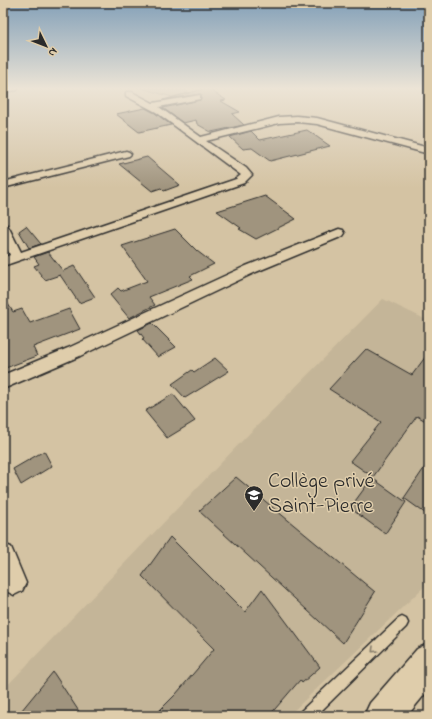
<svg xmlns="http://www.w3.org/2000/svg" width="432" height="719" font-family="'Indie Flower',sans-serif">
	<rect width="100%" height="100%" fill="#d4c3a3"/>
	<filter id="ink" filterUnits="userSpaceOnUse"><feTurbulence type="fractalNoise" baseFrequency=".025" numOctaves="2"/><feDisplacementMap in="SourceGraphic" scale="8" xChannelSelector="R" yChannelSelector="G"/><feConvolveMatrix kernelMatrix="1 2 1 2 8 2 1 2 1" color-interpolation-filters="sRGB"/></filter>
	<g filter="url(#ink)">
		<path fill="#c4b598" d="M 383,299 L 429,321 L 429,579 L 427,584 L 288,716 L 3,716 L 3,690 L 243,440 Z"/>
		<path fill="#b5a78d" stroke="#70695c" d="M 141,88 L 179,88 L 189,93 L 172,97 Z"/>
		<path fill="#a0947e" stroke="#2b2b2b" d="M 207,88 L 226,100 L 221,101 L 240,112 L 232,114 L 244,125 L 211,132 L 197,124 L 196,120 L 183,123 L 163,108 L 200,100 L 202,95 L 200,94 L 163,100 Z
			M 145,108 L 155,113 L 171,125 L 139,132 L 116,114 Z
			M 307,130 L 330,146 L 270,161 L 252,148 L 243,149 L 230,137 L 251,131 L 260,140 Z
			M 147,157 L 180,185 L 164,191 L 161,188 L 152,191 L 119,164 Z
			M 265,196 L 296,219 L 256,239 L 239,229 L 241,228 L 217,211 Z
			M 26,226 L 41,244 L 29,248 L 19,231 Z
			M 175,229 L 197,251 L 214,264 L 190,276 L 193,279 L 149,297 L 155,305 L 129,318 L 110,295 L 118,288 L 121,291 L 147,281 L 122,246 Z
			M 48,252 L 63,271 L 74,266 L 95,297 L 79,303 L 60,275 L 45,280 L 34,266 L 39,264 L 34,257 Z
			M 3,296 L 13,312 L 22,309 L 30,323 L 69,309 L 80,329 L 33,347 L 37,356 L 3,369 Z
			M 152,323 L 176,347 L 158,357 L 142,339 L 144,338 L 138,330 Z
			M 366,349 L 412,375 L 429,352 L 429,423 L 417,416 L 373,477 L 350,461 L 381,422 L 329,389 Z
			M 215,358 L 229,371 L 185,398 L 172,384 L 192,370 L 194,372 Z
			M 173,394 L 195,421 L 167,438 L 145,411 Z
			M 44,451 L 52,466 L 21,485 L 13,469 Z
			M 429,461 L 429,516 L 404,498 Z
			M 236,477 L 375,592 L 343,643 L 199,511 Z
			M 372,478 L 406,502 L 385,534 L 350,508 Z
			M 170,537 L 245,612 L 262,589 L 320,667 L 302,683 L 300,680 L 269,716 L 154,716 L 176,694 L 214,649 L 142,576 Z
			M 53,672 L 82,716 L 17,716 Z"/>
		<g fill="none" stroke-linecap="round" stroke-linejoin="round">
			<defs>
				<path id="lane" d="M 402,617 L 406,619 L 408,623 L 406,627 L 316,716 L 299,716 L 301,711 L 398,619 Z"/>
				<path id="street" d="M 3,88 L 18,88 L 17,90 L 3,92 Z
					M 126,92 L 132,92 L 153,103 L 200,95 L 200,99 L 159,107 L 201,137 L 279,117 L 297,116 L 317,118 L 429,148 L 429,154 L 317,124 L 297,122 L 279,123 L 206,141 L 246,168 L 252,175 L 244,183 L 3,266 L 3,258 L 10,255 L 3,241 L 3,224 L 7,225 L 9,228 L 21,252 L 236,179 L 241,175 L 156,112 L 126,96 Z
					M 126,151 L 129,152 L 131,154 L 129,156 L 3,188 L 3,182 Z
					M 339,229 L 343,230 L 345,233 L 343,236 L 256,272 L 80,356 L 3,389 L 3,375 L 68,348 L 246,266 Z
					M 3,544 L 11,547 L 26,583 L 22,591 L 14,595 L 6,591 L 3,584 Z"/>
				<path id="secondary" d="M 429,643 L 429,689 L 407,716 L 364,716 L 370,703 L 417,649 Z"/>
			</defs>
			<use href="#lane" stroke="#2b2b2b" stroke-width="3"/>
			<use href="#street" stroke="#2b2b2b" stroke-width="3"/>
			<use href="#secondary" stroke="#2b2b2b" stroke-width="3"/>
			<use href="#lane" fill="#dfcdab" fill-rule="evenodd"/>
			<use href="#street" fill="#dfcdab" fill-rule="evenodd"/>
			<use href="#secondary" fill="#dfcdab" fill-rule="evenodd"/>
		</g>
		<defs><path id="oneway-chevron" d="M-2-3.5L2.5 0L-2 3.5" fill="none" stroke-width="1.6" stroke-linecap="round" stroke-linejoin="round"/></defs>
		<use stroke="#857c6b" href="#oneway-chevron" transform="translate(374 650) rotate(136)"/>
	</g>
	<linearGradient id="sky" x2="0" y2="1"><stop stop-color="#83a0b8"/><stop offset="0.47" stop-color="#ece4d6"/><stop offset="1" stop-color="#ece4d6" stop-opacity="0"/></linearGradient>
	<rect width="432" height="188" fill="url(#sky)"/>
	<defs>
		<symbol id="school-pin" viewBox="-11 -11 22 30"><path d="M0 17L-7.5 6A9.5 9.5 0 1 1 7.5 6Z" fill="#2b2b2b" stroke="#dfcdab"/><path d="M0-5L7-2L0 1L-7-2ZM-4 1L0 2.5L4 1V4Q0 6-4 4Z" fill="#fff"/></symbol>
	</defs>
	<g fill-rule="evenodd">
		<use href="#school-pin" x="243" y="484" width="22" height="30"/>
	</g>
	<g text-anchor="middle" dominant-baseline="central" stroke-width="3" stroke-linejoin="round" paint-order="stroke">
		<g font-size="22" fill="#2b2b2b" stroke="#dfcdab" text-anchor="start">
			<text x="268" y="482">Collège privé<tspan x="268" dy="25">Saint-Pierre</tspan></text>
		</g>
	</g>
	<rect width="432" height="719" fill="none" stroke="#dfcdab" stroke-width="16"/>
	<rect x="8" y="8" width="416" height="703" fill="none" stroke="#2b2b2b" stroke-width="1.5" filter="url(#ink)"/>
	<g transform="translate(46 46) rotate(133)" stroke="#dfcdab" stroke-width="3" paint-order="stroke">
	<path d="M0-3L7 15L0 10L-7 15Z" fill="#2b2b2b"/>
	<text y="-6" font-size="11" font-weight="bold" text-anchor="middle" fill="#2b2b2b">N</text>
	</g>
</svg>
